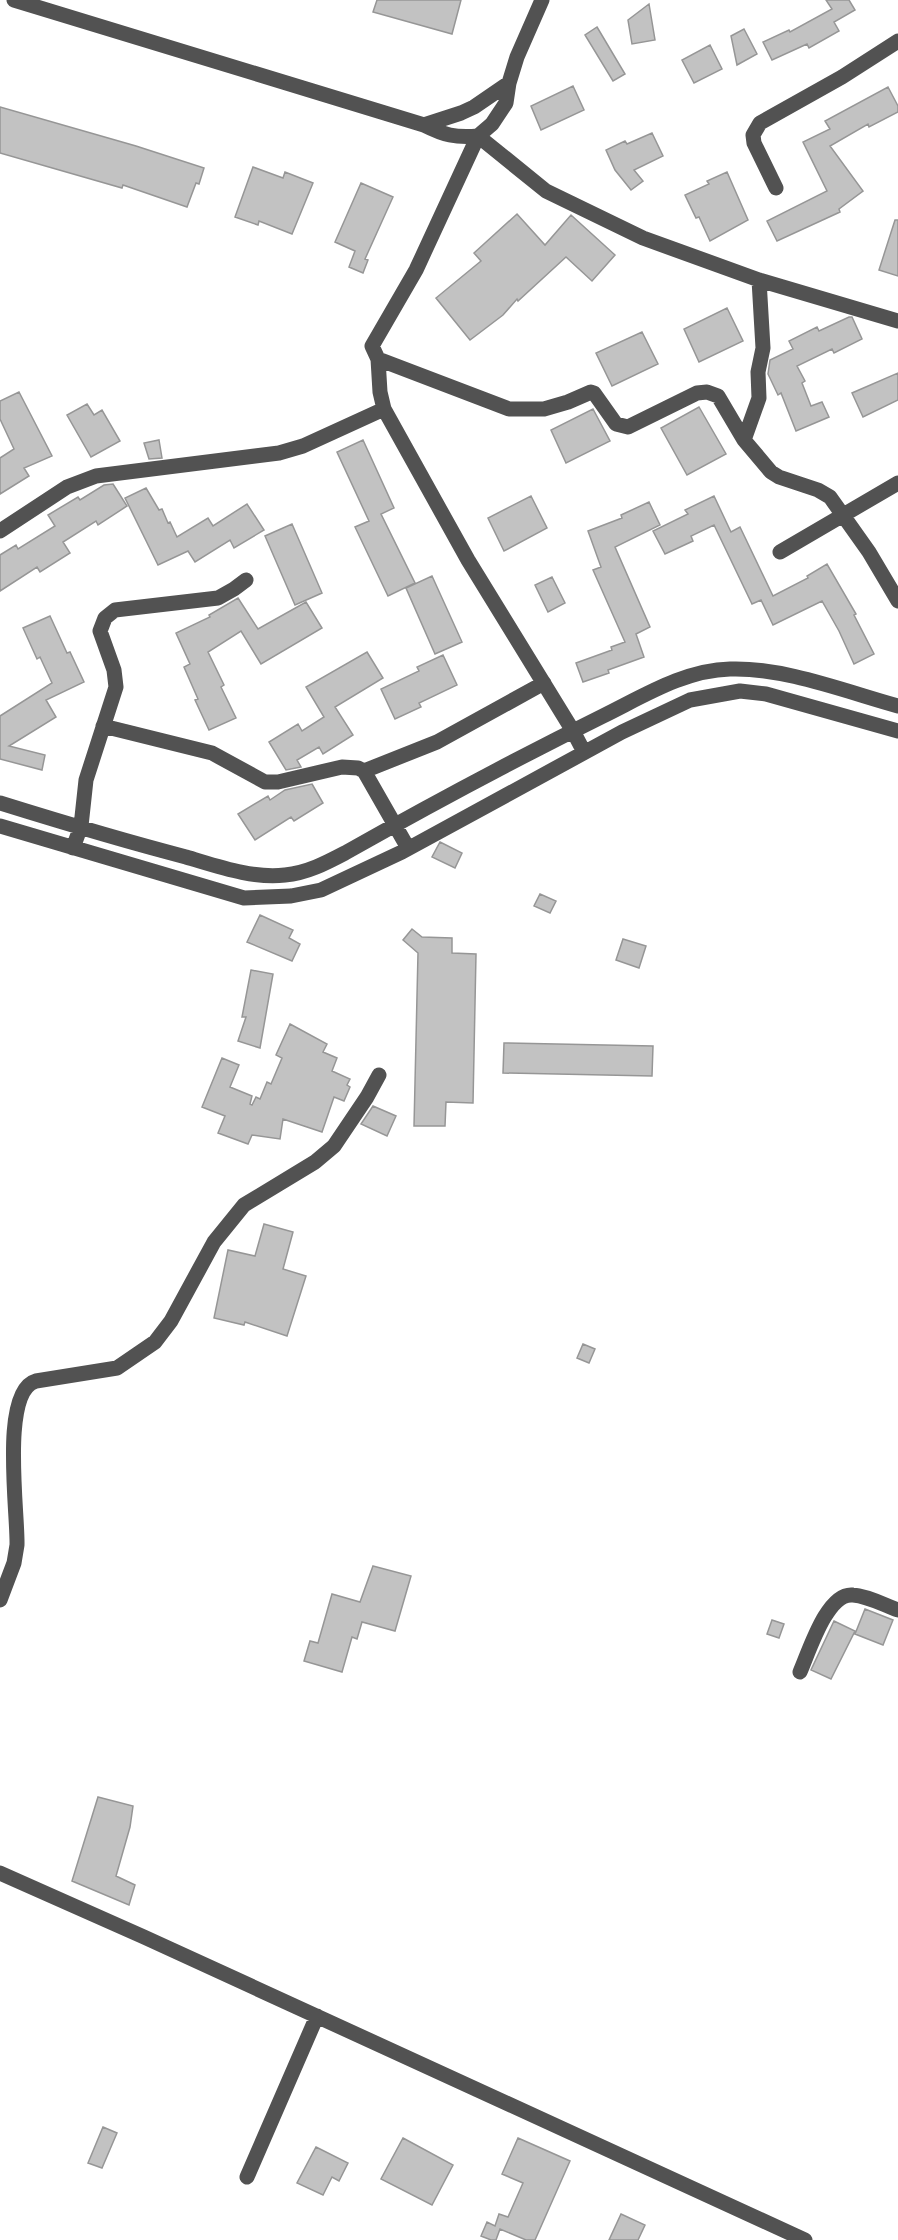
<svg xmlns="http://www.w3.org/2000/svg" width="898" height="2240" font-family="'DejaVu Sans',sans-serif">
	<rect width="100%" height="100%" fill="#fff"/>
	<path fill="#c2c2c2" stroke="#969696" stroke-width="1.5" d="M 377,0 L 461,0 L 452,34 L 373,12 Z
		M 826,0 L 849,0 L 855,10 L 834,22 L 839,31 L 809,48 L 807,44 L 772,60 L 763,42 L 789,30 L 790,32 L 832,9 Z
		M 649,4 L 655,40 L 632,44 L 628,20 Z
		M 597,27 L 625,74 L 613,81 L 585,35 Z
		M 744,29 L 757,54 L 737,65 L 731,36 Z
		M 710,45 L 722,69 L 694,83 L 682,60 Z
		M 573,86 L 584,110 L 541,130 L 531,106 Z
		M 888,87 L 898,106 L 898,112 L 869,127 L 868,124 L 830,146 L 863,191 L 839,209 L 840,212 L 777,241 L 767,221 L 827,191 L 803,142 L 830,129 L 825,121 Z
		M 0,107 L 136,146 L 204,168 L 199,184 L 196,183 L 187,207 L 123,185 L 122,188 L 0,153 Z
		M 652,133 L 663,156 L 634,170 L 643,181 L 631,190 L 615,170 L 606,150 L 625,141 L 627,144 Z
		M 253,167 L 283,178 L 285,172 L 313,183 L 292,234 L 259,221 L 258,225 L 235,217 Z
		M 727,172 L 748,220 L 710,241 L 699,217 L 696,218 L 685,195 L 709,184 L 707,181 Z
		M 361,183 L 393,197 L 365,259 L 368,260 L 363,273 L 349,267 L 355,251 L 335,242 Z
		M 517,214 L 545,245 L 571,215 L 615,255 L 592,281 L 566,257 L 518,301 L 517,299 L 503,315 L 470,340 L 436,298 L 481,261 L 474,253 Z
		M 895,220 L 898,220 L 898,276 L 879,270 Z
		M 727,308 L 743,341 L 699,362 L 684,329 Z
		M 849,317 L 852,317 L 862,339 L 834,353 L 832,349 L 797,366 L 805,381 L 802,383 L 811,406 L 822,402 L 829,417 L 796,431 L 781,393 L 778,395 L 768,374 L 770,360 L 793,349 L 789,341 L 817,327 L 819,331 Z
		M 642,332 L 658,364 L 612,386 L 596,353 Z
		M 898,373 L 898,400 L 863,417 L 852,393 Z
		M 19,392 L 52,456 L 24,468 L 29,476 L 0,494 L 0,458 L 14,449 L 0,419 L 0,401 Z
		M 87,404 L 94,415 L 102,410 L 120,441 L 91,457 L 67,415 Z
		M 699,407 L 726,454 L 687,475 L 661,428 Z
		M 593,409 L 610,441 L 566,463 L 551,430 Z
		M 159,440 L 162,458 L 149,459 L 144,443 Z
		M 363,440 L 394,508 L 381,514 L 415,583 L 388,596 L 355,527 L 369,521 L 337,452 Z
		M 113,484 L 127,506 L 98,525 L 96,521 L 63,542 L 70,553 L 40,572 L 37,567 L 0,591 L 0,555 L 16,545 L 18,549 L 55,526 L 48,515 L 78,497 L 80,500 L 104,485 Z
		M 146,488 L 159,510 L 162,509 L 168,523 L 170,522 L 177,537 L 208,518 L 213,526 L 247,504 L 264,530 L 234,548 L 230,540 L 195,562 L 188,551 L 158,565 L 125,498 Z
		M 531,496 L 547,528 L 504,551 L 488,518 Z
		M 714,496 L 731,532 L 740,527 L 773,596 L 808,578 L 807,576 L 827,564 L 856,614 L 854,615 L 874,654 L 854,664 L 839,631 L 822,601 L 773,625 L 761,600 L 752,604 L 714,525 L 691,536 L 693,541 L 665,554 L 653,531 L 688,514 L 685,510 Z
		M 649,502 L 660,525 L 615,547 L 650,627 L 636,634 L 644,657 L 608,670 L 609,673 L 583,682 L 576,663 L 612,650 L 611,647 L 625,642 L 593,570 L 601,567 L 588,531 L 622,518 L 621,515 Z
		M 292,524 L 322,593 L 295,605 L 265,536 Z
		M 432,576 L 462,642 L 435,654 L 406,588 Z
		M 552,577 L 565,603 L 548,612 L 535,585 Z
		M 238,598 L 258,629 L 306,602 L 322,628 L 261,664 L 241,631 L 208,652 L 224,685 L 221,687 L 236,718 L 209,730 L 195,700 L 198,699 L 184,667 L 190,664 L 176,633 L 210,617 L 209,615 Z
		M 50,616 L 67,653 L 70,652 L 84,682 L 46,700 L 56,717 L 9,746 L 45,755 L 42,770 L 0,759 L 0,716 L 52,683 L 40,657 L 37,659 L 23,628 Z
		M 367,652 L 383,678 L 335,707 L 353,735 L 323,754 L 319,747 L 297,760 L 301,767 L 286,770 L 269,742 L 298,724 L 302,731 L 324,717 L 306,687 Z
		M 443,655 L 457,685 L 419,703 L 421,707 L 395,719 L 381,689 L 419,671 L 417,667 Z
		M 312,784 L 323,803 L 294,821 L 291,817 L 255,840 L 238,814 L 268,796 L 270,800 L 285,790 Z
		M 440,842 L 462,853 L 455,868 L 432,857 Z
		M 540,894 L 556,901 L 550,913 L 534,906 Z
		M 260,915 L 293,930 L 289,938 L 300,944 L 292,961 L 247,942 Z
		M 412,929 L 422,937 L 452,938 L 452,953 L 476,954 L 473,1103 L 446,1102 L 445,1126 L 414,1126 L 418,953 L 403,940 Z
		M 623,939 L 646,946 L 639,968 L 616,960 Z
		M 251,970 L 273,974 L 260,1048 L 238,1041 L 246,1017 L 242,1017 Z
		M 290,1024 L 327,1044 L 323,1052 L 337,1058 L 332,1071 L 350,1079 L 347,1085 L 350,1087 L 344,1101 L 334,1097 L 322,1132 L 283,1119 L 280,1139 L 252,1135 L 248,1144 L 218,1133 L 225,1116 L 202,1107 L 222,1058 L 239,1065 L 230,1087 L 252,1096 L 250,1104 L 252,1105 L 256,1097 L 260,1099 L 267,1082 L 271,1084 L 282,1058 L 276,1055 Z
		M 504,1043 L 653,1046 L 652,1076 L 503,1073 Z
		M 373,1106 L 396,1116 L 387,1136 L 361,1124 Z
		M 264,1224 L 293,1232 L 283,1269 L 306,1276 L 287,1336 L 245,1322 L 244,1325 L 214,1318 L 228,1250 L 255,1256 Z
		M 583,1344 L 595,1349 L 589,1363 L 577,1358 Z
		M 373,1566 L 411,1576 L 395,1631 L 362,1622 L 357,1639 L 352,1637 L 342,1672 L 304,1661 L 310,1641 L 318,1643 L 332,1594 L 360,1602 Z
		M 865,1609 L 893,1620 L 883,1645 L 855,1634 Z
		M 772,1620 L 784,1624 L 779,1638 L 767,1634 Z
		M 834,1621 L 855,1631 L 831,1679 L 811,1670 Z
		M 98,1797 L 133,1806 L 130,1827 L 116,1876 L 135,1885 L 129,1905 L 72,1881 Z
		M 103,2127 L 117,2133 L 102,2168 L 88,2163 Z
		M 403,2138 L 453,2165 L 432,2205 L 381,2179 Z
		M 518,2138 L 570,2161 L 535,2240 L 526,2240 L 500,2229 L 496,2240 L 491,2240 L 481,2236 L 487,2222 L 495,2226 L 499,2214 L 508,2217 L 523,2183 L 502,2174 Z
		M 316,2147 L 348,2163 L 339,2181 L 332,2177 L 323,2195 L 297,2183 Z
		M 621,2214 L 645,2225 L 638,2240 L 609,2240 Z"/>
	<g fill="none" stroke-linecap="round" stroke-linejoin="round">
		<path stroke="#525252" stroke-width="15" d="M 14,0 L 424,125 C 444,135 455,138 478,136 L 546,191 L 643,238 L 759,280 L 898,321
			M 542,0 L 517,57 L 509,83 L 506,103 L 492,124 L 478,136 L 416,270 L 372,346 L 378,359 L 509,409 L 544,409 L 568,402 L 591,392 L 594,393 L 616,424 L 628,427 L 697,393 L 707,392 L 718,396 L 744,440 L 771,472 L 779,477 L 818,490 L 830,497 L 869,552 L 898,601
			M 424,125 L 461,113 L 474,107 L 509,83
			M 776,188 L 754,143 L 753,135 L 760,123 L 842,77 L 898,41
			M 378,359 L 380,392 L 384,409 L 468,560 L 573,731 L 584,752
			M 744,440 L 759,398 L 758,372 L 763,348 L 759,280
			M 0,531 L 67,487 L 96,476 L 279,453 L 303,446 L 384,409
			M 780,552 L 898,483
			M 103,726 L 212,753 L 265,782 L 278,782 L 342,767 L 358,768 L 364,771 L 408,848
			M 364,771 L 437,742 L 544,683
			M 0,803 C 61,822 124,841 186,857 C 217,866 253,879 285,875 C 307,873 326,863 345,853 C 430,805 516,759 603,716 C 642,697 684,670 730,669 C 783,667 847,692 898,706
			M 0,826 L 244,898 L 291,896 L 321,890 L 402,852 L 622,732 L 690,700 L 740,691 L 766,694 L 898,731
			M 73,848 L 81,826 L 86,780 L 116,687 L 114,670 L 100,631 L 105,618 L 115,610 L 218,598 L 234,589 L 246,580
			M 0,1600 L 14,1563 L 17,1545 C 18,1513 0,1391 36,1381 L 117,1368 L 155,1342 L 171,1321 L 214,1242 L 244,1205 L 315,1162 L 334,1146 L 367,1097 L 379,1075
			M 800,1672 C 809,1652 827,1592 853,1595 C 868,1596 884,1605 898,1610
			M 0,1873 L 144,1937 L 805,2240
			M 247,2177 L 317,2016"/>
	</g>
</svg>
